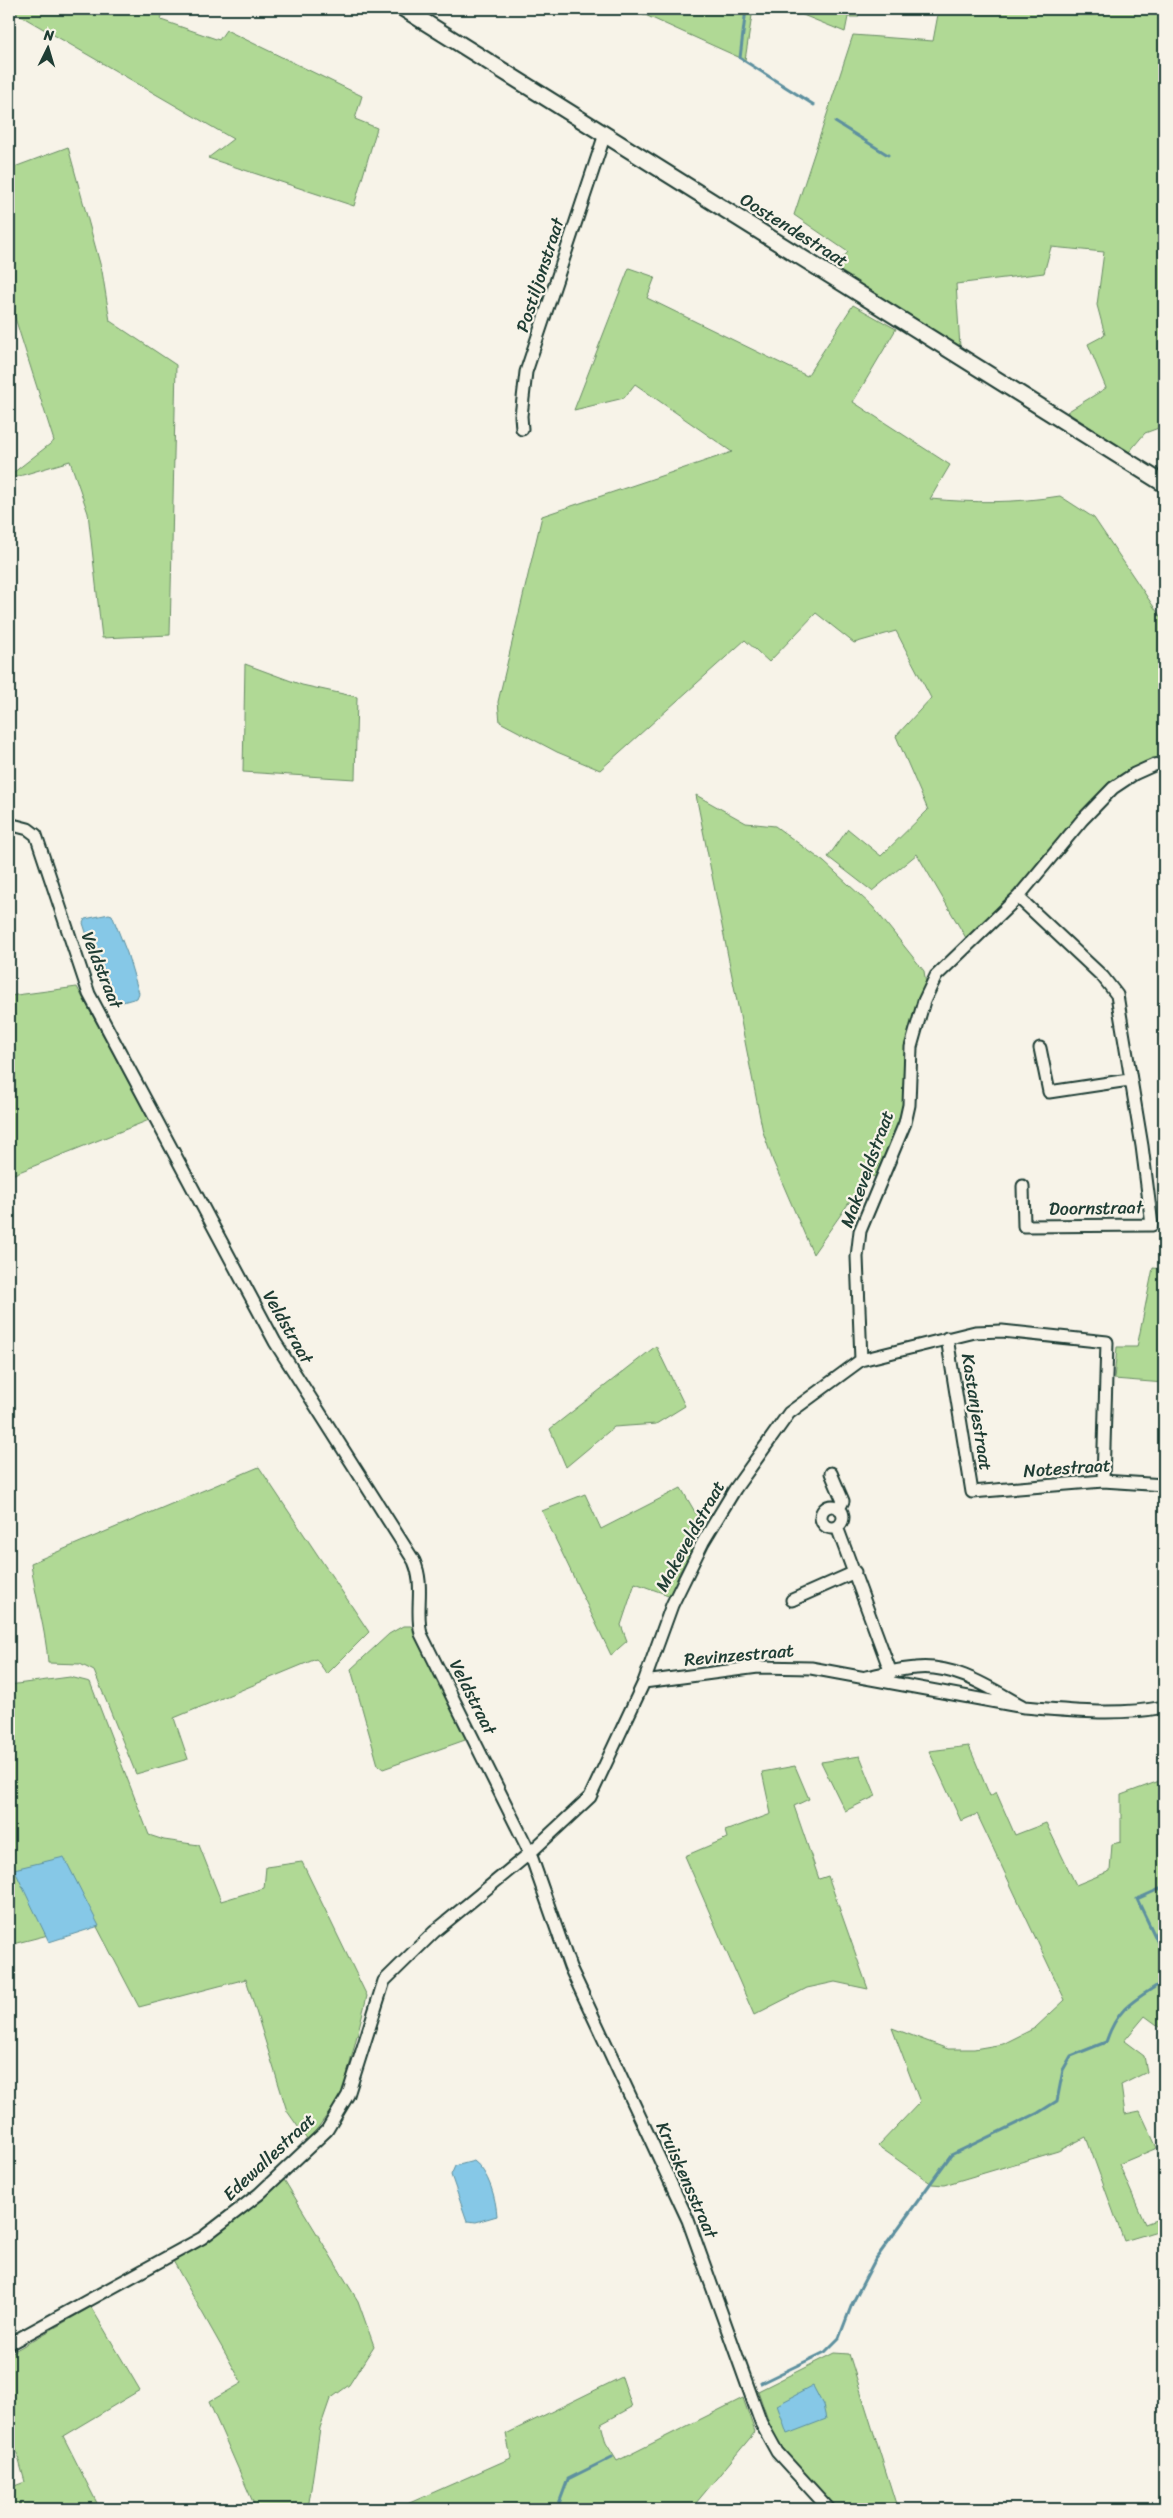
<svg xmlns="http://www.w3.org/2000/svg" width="1173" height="2518" font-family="Sriracha,sans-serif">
	<rect width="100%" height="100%" fill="#f7f3e8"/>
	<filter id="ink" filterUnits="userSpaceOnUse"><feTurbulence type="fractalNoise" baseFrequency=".02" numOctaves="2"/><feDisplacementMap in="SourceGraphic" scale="10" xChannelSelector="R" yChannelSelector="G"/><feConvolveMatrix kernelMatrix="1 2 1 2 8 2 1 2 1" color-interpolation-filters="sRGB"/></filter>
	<g filter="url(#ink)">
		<path fill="#b0d995" stroke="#688b64" d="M 9,9 L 164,9 L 161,20 L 219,40 L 226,30 L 362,96 L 355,119 L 377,128 L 354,206 L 208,158 L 233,139 Z
			M 644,9 L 753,9 L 745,60 L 643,14 Z
			M 788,9 L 858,9 L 858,17 L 848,17 L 845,32 Z
			M 939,9 L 1164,9 L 1164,426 L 1145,433 L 1129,452 L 1067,412 L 1106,388 L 1088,344 L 1105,335 L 1097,305 L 1104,252 L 1051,247 L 1044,273 L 956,284 L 960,347 L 834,268 L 848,252 L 794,215 L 853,35 L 933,41 Z
			M 68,147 L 102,271 L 110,321 L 176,365 L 170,635 L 102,638 L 88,513 L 70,461 L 9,479 L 9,476 L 54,441 L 9,299 L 9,169 Z
			M 629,268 L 655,277 L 647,298 L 807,376 L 853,305 L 896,329 L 853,402 L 950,465 L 930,499 C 973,503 1017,503 1060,496 L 1094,518 L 1164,622 L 1164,757 L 1129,770 L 1109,782 L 1004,903 L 966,938 L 917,854 L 872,891 L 828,857 L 848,829 L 881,856 L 928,810 L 896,736 L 931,698 L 896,631 L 854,643 L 816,613 L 769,662 L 745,640 L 600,770 L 557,752 L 500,722 L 498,702 L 542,516 L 732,452 L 635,384 L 624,398 L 574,410 Z
			M 245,664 L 302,685 L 357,697 L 355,779 L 243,772 Z
			M 696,795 L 746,823 L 775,826 L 824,862 L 873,907 L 924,971 L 926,984 L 907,1043 L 903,1107 L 895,1137 L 878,1176 L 867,1177 L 813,1254 L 773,1161 L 763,1132 Z
			M 77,987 L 149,1120 L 9,1176 L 9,996 Z
			M 1153,1268 L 1164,1269 L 1164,1383 L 1114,1379 L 1117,1347 L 1137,1347 Z
			M 656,1346 L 685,1406 L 656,1424 L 614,1427 L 566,1467 L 550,1429 Z
			M 259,1467 L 369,1632 L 327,1674 L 316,1659 L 174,1718 L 188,1759 L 136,1774 L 94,1671 L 80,1664 L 48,1663 C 46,1630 35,1597 31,1563 Z
			M 681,1488 L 705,1529 L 679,1573 L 671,1596 L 635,1583 L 621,1625 L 627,1641 L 611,1655 L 542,1511 L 585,1494 L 601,1529 Z
			M 403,1626 L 411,1626 L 416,1633 L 468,1739 L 383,1769 L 378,1765 L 351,1669 L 389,1634 Z
			M 70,1677 L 90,1682 L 149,1835 L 164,1840 L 199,1845 L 221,1901 L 264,1888 L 266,1867 L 302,1862 L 367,1996 L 342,2095 L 308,2141 L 287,2111 L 246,1979 L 139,2007 L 95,1923 L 9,1945 L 9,1685 Z
			M 969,1746 L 990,1796 L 996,1792 L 1015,1835 L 1046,1823 L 1076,1885 L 1110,1871 L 1112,1844 L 1121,1842 L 1121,1795 L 1162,1780 L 1164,1785 L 1164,2030 L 1145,2016 L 1124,2041 L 1144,2056 L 1147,2072 L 1121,2085 L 1125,2114 L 1140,2111 L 1157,2148 L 1119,2164 L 1145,2224 L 1164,2217 L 1164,2229 L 1124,2241 L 1086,2137 L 1058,2151 L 944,2185 L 932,2184 L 878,2146 L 920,2102 L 892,2028 L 948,2049 L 974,2049 L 1003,2044 L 1035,2028 L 1065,2000 L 977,1814 L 961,1821 L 929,1751 Z
			M 860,1756 L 876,1796 L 845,1811 L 821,1762 Z
			M 795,1766 L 809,1799 L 794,1806 L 819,1879 L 828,1876 L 868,1989 L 835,1982 L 807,1988 L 754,2015 L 685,1856 L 727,1838 L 725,1831 L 771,1814 L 762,1772 Z
			M 283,2178 L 358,2301 L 374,2346 L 349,2385 L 330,2399 L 320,2428 L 308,2509 L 256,2509 L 209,2402 L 242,2383 L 172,2259 Z
			M 91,2307 L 140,2390 L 63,2436 L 100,2509 L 9,2509 L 9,2488 L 25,2482 L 11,2432 L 9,2432 L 9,2354 Z
			M 834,2353 L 849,2354 L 896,2504 L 882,2509 L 836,2509 L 788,2456 L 773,2434 L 758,2391 Z
			M 622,2377 L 632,2407 L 601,2424 L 606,2443 L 617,2461 L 743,2398 L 755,2432 L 691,2509 L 396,2509 L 511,2458 L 506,2434 Z"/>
		<path fill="#86c8e7" stroke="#5d909f" d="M 109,914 L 112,915 L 127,953 L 139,993 L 137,998 L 112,1005 L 108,1001 L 83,923 L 85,919 Z
			M 64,1857 L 99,1926 L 49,1942 L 14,1869 Z
			M 474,2161 C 489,2172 496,2199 497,2216 L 476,2222 L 467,2221 L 451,2175 L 455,2166 Z
			M 813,2386 L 823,2405 L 826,2419 L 787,2434 L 777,2405 Z"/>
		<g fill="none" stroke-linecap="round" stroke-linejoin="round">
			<path stroke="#5d909f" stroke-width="3" d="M 746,9 L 740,58 L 814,105
				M 835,122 L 888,155
				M 1163,964 L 1164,967
				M 1164,1887 L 1137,1899 L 1164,1955
				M 761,2383 L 825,2352 L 839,2338 L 852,2304 L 875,2260 L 951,2155 L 1038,2113 L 1057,2101 L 1063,2070 L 1071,2056 L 1106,2042 C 1118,2006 1135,2000 1164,1981
				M 557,2509 L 568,2479 L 612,2457"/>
			<defs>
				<path id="minor" d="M 522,429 L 521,416 L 526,372 L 605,134
					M 9,824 L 28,829 L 36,835 L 89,994 L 275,1342 L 414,1561 C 425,1586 415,1609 421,1634 L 530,1853 L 570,1967 L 688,2220 L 761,2423 L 777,2452 L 829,2509
					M 1018,897 L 1103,977 L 1117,995 L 1142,1146 L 1152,1225 L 1024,1226 L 1023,1186
					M 1040,1048 L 1049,1092 L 1129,1080
					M 947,1338 L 972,1492 L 1103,1481 L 1164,1485
					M 861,1360 L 975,1332 L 1002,1331 L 1107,1342 L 1103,1481
					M 831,1473 L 843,1501 L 839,1509
					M821 1517a11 11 0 1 1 22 0a11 11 0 1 1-22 0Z
					M 837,1527 L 891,1673
					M 792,1600 L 855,1572
					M 644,1682 L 758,1667 L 811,1668 L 1024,1707 C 991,1689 956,1664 916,1668 C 899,1669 882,1674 866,1677
					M 1024,1707 C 1071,1711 1118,1716 1164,1707
					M 9,2344 L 202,2238 L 259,2194 L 327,2130 L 348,2095 L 384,1981 L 434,1932 L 530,1853 L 590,1797 L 644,1682 L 672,1605 L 703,1542 L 735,1489 L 789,1413 L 861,1360 L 857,1257 L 860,1231 L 905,1123 L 909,1105 L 911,1047 L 924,1001 L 936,976 L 1018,897 L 1082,820 L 1113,788 L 1134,774 L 1154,765 L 1164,763"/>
				<path id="major" d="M 404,9 L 1164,484"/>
			</defs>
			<use href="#minor" stroke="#1f3d34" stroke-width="15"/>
			<use href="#major" stroke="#1f3d34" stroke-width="19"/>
			<use href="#minor" stroke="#f7f3e8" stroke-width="11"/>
			<use href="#major" stroke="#f7f3e8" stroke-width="15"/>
		</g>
	</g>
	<g text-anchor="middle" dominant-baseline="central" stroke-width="4.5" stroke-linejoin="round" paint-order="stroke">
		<g font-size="18" fill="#1f3d34" stroke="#f7f3e8">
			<text transform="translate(794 230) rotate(32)">Oostendestraat</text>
			<text transform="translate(540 275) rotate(-72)">Postiljonstraat</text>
			<text transform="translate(102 970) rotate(68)">Veldstraat</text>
			<text transform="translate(867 1169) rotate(-70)">Makeveldstraat</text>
			<text transform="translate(1096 1208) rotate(-1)">Doornstraat</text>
			<text transform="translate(288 1327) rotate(60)">Veldstraat</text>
			<text transform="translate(977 1412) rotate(81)">Kastanjestraat</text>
			<text transform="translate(1067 1468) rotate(-4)">Notestraat</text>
			<text transform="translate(690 1536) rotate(-61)">Makeveldstraat</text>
			<text transform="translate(739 1655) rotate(-5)">Revinzestraat</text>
			<text transform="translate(473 1697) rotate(63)">Veldstraat</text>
			<text transform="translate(269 2157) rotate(-43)">Edewallestraat</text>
			<text transform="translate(687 2180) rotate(66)">Kruiskensstraat</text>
		</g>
	</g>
	<rect width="1173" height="2518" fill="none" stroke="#f7f3e8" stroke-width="30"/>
	<rect x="15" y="15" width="1143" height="2488" fill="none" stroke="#1f3d34" stroke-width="2" filter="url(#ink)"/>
	<g transform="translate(48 48) rotate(5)" stroke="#f7f3e8" stroke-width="4" paint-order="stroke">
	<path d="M0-4L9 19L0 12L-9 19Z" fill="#1f3d34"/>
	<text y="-8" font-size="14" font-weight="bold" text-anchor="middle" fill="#1f3d34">N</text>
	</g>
</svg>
